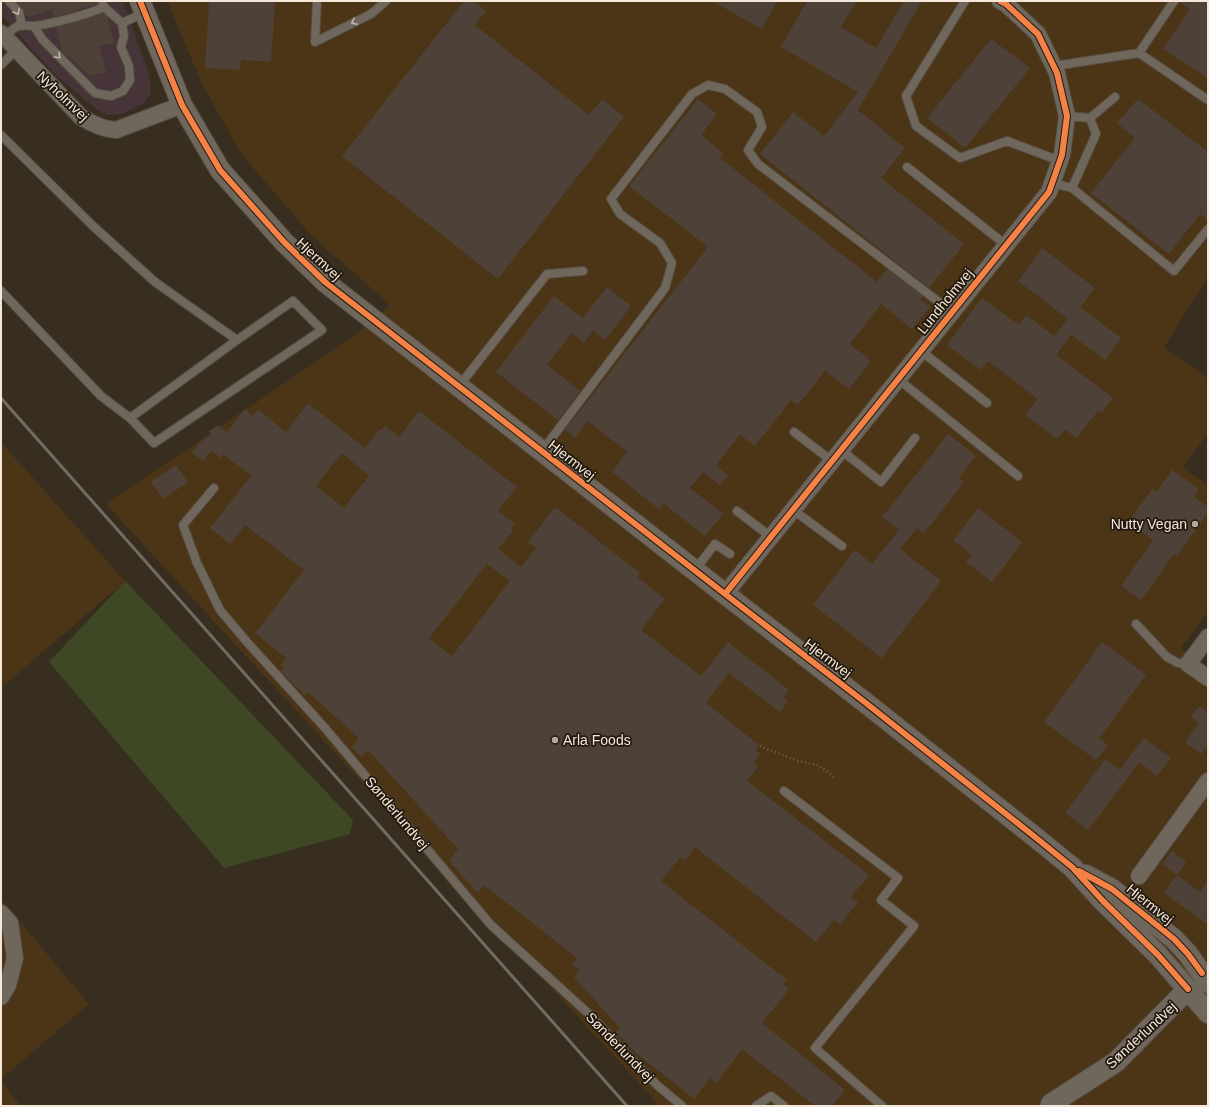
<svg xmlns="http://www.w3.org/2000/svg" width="1209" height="1107" font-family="Helvetica,sans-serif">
	<rect width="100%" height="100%" fill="#382e20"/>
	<path fill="#463438" d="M 1,1 L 123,1 L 150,77 L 150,95 L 144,103 L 122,114 L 107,115 L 97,110 L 56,75 L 1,15 Z"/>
	<path fill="#4b3516" d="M 167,1 L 1208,1 L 1208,277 L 1164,347 L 1208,378 L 1208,433 L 1183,467 L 1208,486 L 1208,611 L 1181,648 L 1208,668 L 1208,1106 L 658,1106 L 648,1093 L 106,504 L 357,334 L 390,305 L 309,233 L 242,155 L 203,86 Z
		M 1,442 L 125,581 L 1,688 Z
		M 1,899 L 89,1004 L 1,1079 Z
		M 1,1081 L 21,1106 L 1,1106 Z"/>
	<path fill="#3f4825" d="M 125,581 L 353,820 L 350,834 L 224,868 L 49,662 Z"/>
	<path fill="#4e4238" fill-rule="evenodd" d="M 16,1 L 97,1 L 97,4 L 54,17 L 52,10 L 28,17 Z
		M 209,1 L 275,1 L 271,62 L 241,60 L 240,70 L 205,68 Z
		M 464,1 L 473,1 L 486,11 L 475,25 L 589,115 L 602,99 L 624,117 L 498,279 L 342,156 Z
		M 712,1 L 777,1 L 762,29 Z
		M 807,1 L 857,1 L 841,27 L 876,48 L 904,1 L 922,1 L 858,110 L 905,148 L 881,178 L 964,244 L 929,288 L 760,154 L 793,112 L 824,136 L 858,92 L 781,47 Z
		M 1179,1 L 1208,1 L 1208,78 L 1163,49 L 1190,9 Z
		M 103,13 L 107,17 L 114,43 L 99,46 L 106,72 L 90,76 L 68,55 L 66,55 L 63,53 L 56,27 Z
		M 991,39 L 1030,68 L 965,148 L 927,118 Z
		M 698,99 L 717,114 L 701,135 L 723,153 L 720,158 L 877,282 L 887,269 L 923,296 L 920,300 L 930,307 L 912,329 L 881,304 L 850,344 L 871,361 L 849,389 L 825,371 L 798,405 L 791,400 L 755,446 L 740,435 L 716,465 L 728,475 L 720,485 L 703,472 L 690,488 L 723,514 L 705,536 L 663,503 L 659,509 L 612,472 L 627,452 L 588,421 L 575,438 L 565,430 L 708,247 L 629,186 Z
		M 1138,99 L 1208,152 L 1208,221 L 1200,214 L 1169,254 L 1091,193 L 1135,138 L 1117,123 Z
		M 1042,248 L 1095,288 L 1080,307 L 1121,338 L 1105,360 L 1071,335 L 1056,355 L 1113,398 L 1101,413 L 1098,411 L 1076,438 L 1065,429 L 1057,439 L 1025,415 L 1038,399 L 988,361 L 981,370 L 947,345 L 982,298 L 1019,325 L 1026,315 L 1054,336 L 1068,319 L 1018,281 Z
		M 607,287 L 631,306 L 605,340 L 593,331 L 584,343 L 572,333 L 547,365 L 580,391 L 558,420 L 496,372 L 554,296 L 583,318 Z
		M 308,403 L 365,448 L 380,429 L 381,430 L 385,426 L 399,437 L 419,411 L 517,487 L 498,511 L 515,524 L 511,529 L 513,531 L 498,549 L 521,567 L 536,548 L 528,542 L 555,507 L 640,573 L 637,577 L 665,599 L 641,630 L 701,676 L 728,642 L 789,690 L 783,697 L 788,701 L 780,712 L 729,673 L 706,703 L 759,745 L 755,750 L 760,754 L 753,762 L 758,767 L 747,781 L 869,875 L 851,897 L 858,902 L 840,925 L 834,920 L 816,942 L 695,847 L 685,861 L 680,857 L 661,881 L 787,980 L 783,985 L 789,989 L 762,1023 L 845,1090 L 832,1106 L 815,1106 L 742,1049 L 716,1083 L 710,1078 L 694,1099 L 636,1053 L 616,1032 L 620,1028 L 574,977 L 579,970 L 572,965 L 577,958 L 484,885 L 478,893 L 449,861 L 458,849 L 368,750 L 361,757 L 352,747 L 359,738 L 308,692 L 305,696 L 281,671 L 284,667 L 281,665 L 286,658 L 255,633 L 304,570 L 245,525 L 230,544 L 210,528 L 251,476 L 223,454 L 220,458 L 211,451 L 203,461 L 192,453 L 200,442 L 211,435 L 209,431 L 218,425 L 227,432 L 245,409 L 253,416 L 258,409 L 286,432 ZM 342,453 L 369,476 L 344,508 L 316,486 ZM 487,564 L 510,581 L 452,656 L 429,638 Z
		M 948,434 L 976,456 L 959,478 L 964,482 L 924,533 L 917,528 L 900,549 L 941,581 L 882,658 L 813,605 L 855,550 L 872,564 L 899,530 L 882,517 Z
		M 176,465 L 188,482 L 163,499 L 151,482 Z
		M 1172,470 L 1199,489 L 1194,497 L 1208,507 L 1208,512 L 1177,556 L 1174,554 L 1141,600 L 1121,586 L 1153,540 L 1133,526 L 1137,520 L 1132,517 L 1152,489 L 1156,493 Z
		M 978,508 L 1022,542 L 992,582 L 966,562 L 972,555 L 953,540 Z
		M 1102,642 L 1146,675 L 1099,738 L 1108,745 L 1096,760 L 1044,722 Z
		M 1199,706 L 1208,712 L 1208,745 L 1201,754 L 1185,742 L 1199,723 L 1191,717 Z
		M 1144,738 L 1171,758 L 1157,776 L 1139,762 L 1088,830 L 1065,813 L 1105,759 L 1120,770 Z
		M 1172,851 L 1186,862 L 1177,875 L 1162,864 Z
		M 1177,875 L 1200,892 L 1208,880 L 1208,925 L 1164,893 Z"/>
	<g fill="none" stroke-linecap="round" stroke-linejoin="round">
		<defs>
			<path id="service" d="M 9,1 L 19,12 L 22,25
				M 317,1 L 315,42 L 371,14 L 386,1
				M 965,1 L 906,96 L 916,126 L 960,158 L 1007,141 L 1060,161
				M 122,23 L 144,13
				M 34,26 L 42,39 L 95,93 L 111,96 L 123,91 L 130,80 L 129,66 L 121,47 L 124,36 L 122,23 L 104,7 L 102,1
				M 5,38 C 8,34 12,29 16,27 C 22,24 29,26 35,26 C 55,23 86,15 104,7
				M 1139,53 L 1208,100
				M 1,65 L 16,50
				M 1054,66 L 1139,53 L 1174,1
				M 1090,118 L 1115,97
				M 1,135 L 93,226 L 155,282 L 237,340 L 293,301 L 322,330 L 154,443 L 130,418 L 101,396 L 1,291
				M 907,167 L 1006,245
				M 1052,183 L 1072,188 L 1096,134 L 1090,118 L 1067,116
				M 1072,188 L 1174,271 L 1208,229
				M 921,351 L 987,403
				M 898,379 L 1018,476
				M 459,386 L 547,274 L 583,271
				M 130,418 L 237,340
				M 794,432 L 832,461
				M 841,450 L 881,482 L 915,438
				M 542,451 L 665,288 L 672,263 L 660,243 L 620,214 L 611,199 L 692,94 L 708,85 L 725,89 L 757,112 L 762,127 L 748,150 L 758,164 L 952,312
				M 214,488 L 183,525 L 197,563 L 220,610 L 247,642 L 325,728 L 491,925 L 589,1014 L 637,1065 L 657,1085 L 682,1106
				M 793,510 L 842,546
				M 737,511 L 771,537
				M 695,570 L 715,544 L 730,554
				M 1136,624 L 1167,657 L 1178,663 L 1188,664
				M 784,791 L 898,878 L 881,900 L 914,926 L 815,1048 L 882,1106
				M 756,1106 L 771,1096 L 784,1106"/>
			<path id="minor" d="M 1,33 L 81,117 C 92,124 102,129 116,130 L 182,105
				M 725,594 L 1049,192 L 1062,155 L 1067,116 L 1057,73 L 1038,34 L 1006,4 L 1000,1
				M 1208,637 L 1188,664 L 1208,678
				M 1139,876 L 1208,781
				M 1,913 L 10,923 L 15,958 L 8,985 L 1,997"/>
			<path id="tertiary" d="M 140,1 L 182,105 L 220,170 L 284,242 L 325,282 L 725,594 L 862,700 L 1030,833 L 1072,867 L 1103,901 L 1158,955 L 1208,1013
				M 1086,875 L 1112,889 L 1174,939 L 1188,954 L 1208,983
				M 1052,1106 L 1051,1104 L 1116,1062 L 1188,989"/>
		</defs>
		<use href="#service" stroke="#554c41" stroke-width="10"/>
		<use href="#minor" stroke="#554c41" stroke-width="18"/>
		<use href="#tertiary" stroke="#554c41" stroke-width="22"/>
		<path stroke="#6c645b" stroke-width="2.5" stroke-dasharray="1 3" stroke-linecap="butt" d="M 760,746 L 798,761 L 818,765 L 835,778"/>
		<use href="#service" stroke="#6f675c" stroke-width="8"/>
		<use href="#minor" stroke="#6f675c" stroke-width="16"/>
		<use href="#tertiary" stroke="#6f675c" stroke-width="20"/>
		<path stroke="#736a61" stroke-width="3" d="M 1,398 L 627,1106"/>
		<defs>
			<path id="cycleway" d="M 140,1 L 182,105 L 220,170 L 284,242 L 325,282 L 725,594 L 862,700 L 1030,833 L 1072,867 L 1103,901 L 1158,955 L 1188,989
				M 725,594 L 1049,192 L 1062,155 L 1067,116 L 1057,73 L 1038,34 L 1006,4 L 1000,1
				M 1079,871 L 1112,889 L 1174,939 L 1188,954 L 1202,973"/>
		</defs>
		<use href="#cycleway" stroke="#22190e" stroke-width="8"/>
		<use href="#cycleway" stroke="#f48246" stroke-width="6"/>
	</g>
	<defs><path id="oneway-chevron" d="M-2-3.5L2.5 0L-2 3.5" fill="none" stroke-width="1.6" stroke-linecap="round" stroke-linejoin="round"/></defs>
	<g stroke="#bfb4a7">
		<use href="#oneway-chevron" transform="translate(17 12) rotate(60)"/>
		<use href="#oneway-chevron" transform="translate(354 22) rotate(154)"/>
		<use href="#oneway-chevron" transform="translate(58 56) rotate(45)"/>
	</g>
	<g fill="#b3a798" stroke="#22190e" stroke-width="1.5">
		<circle cx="1195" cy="524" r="4"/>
		<circle cx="555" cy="740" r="4"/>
	</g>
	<g text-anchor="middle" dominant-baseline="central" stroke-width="3.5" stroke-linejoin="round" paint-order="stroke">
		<g font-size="14" fill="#f5e8d9" stroke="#22190e">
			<text transform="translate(63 96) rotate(44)">Nyholmvej</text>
			<text transform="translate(319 259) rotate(43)">Hjermvej</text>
			<text transform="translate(945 301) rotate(-51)">Lundholmvej</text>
			<text transform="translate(572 460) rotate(38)">Hjermvej</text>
			<text transform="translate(828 658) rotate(37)">Hjermvej</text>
			<text transform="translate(397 813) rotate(50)">Sønderlundvej</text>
			<text transform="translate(1150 904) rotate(39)">Hjermvej</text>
			<text transform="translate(1141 1035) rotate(-43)">Sønderlundvej</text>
			<text transform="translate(620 1047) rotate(46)">Sønderlundvej</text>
		</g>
		<g font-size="14" fill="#f5e8d9" stroke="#22190e" text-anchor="end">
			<text x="1187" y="524">Nutty Vegan</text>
			<text x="563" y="740" text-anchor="start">Arla Foods</text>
		</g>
	</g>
	<rect width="1209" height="1107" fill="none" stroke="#f5e8d9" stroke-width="4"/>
</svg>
